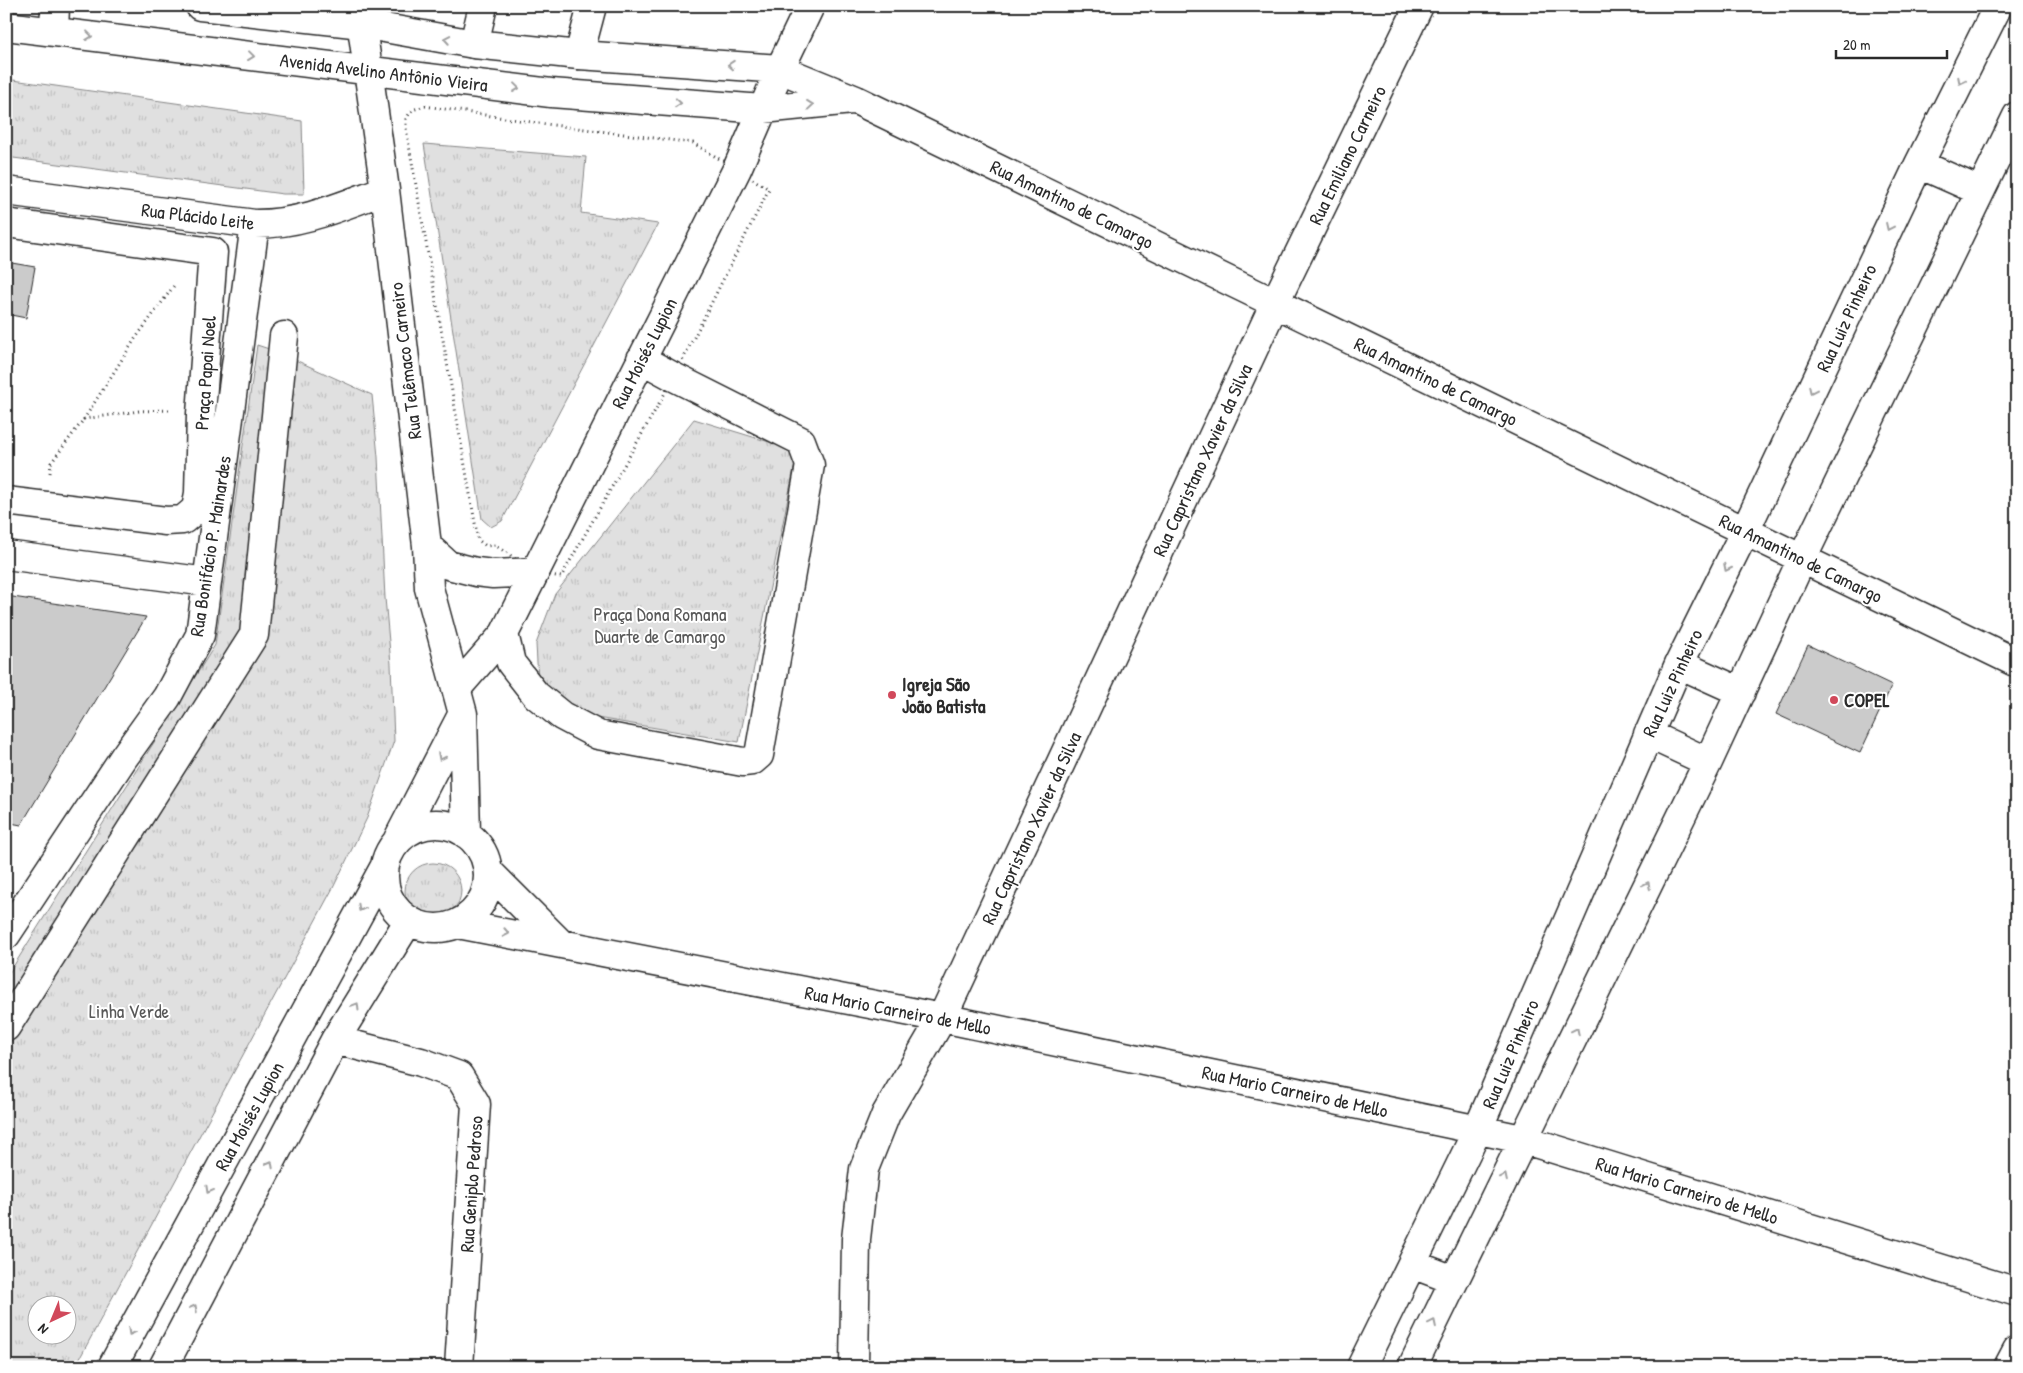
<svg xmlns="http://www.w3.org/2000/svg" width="2023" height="1373" font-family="'Patrick Hand',sans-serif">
	<defs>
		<pattern id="grass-tufts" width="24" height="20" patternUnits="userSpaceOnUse" patternTransform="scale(1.25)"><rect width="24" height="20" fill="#e0e0e0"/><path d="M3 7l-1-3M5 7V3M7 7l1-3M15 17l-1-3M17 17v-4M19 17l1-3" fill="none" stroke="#c0c0c0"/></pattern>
	</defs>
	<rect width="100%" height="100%" fill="#fff"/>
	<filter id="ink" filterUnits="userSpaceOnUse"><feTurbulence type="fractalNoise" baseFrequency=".02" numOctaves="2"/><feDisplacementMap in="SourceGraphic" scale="10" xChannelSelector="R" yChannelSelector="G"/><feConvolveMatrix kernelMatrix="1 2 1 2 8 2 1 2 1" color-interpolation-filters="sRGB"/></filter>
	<g filter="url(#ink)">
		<path fill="url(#grass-tufts)" stroke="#868686" fill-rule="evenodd" d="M 6,79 L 302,121 L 304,194 L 283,194 L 6,157 Z
			M 424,144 L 586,157 L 581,213 L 658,224 L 502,521 L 491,527 L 482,519 Z
			M 257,345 L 278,352 L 372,395 L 378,457 L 385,598 L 391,664 L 394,741 L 367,818 L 334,886 L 75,1367 L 6,1367 L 6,978 L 215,645 ZM 38,1306 L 68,1306 L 68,1336 L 38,1336 Z
			M 694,419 L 789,448 L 795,463 L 739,742 L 597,718 L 562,700 L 538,680 L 536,644 L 555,594 Z
			M405 891a28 28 0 1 1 56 0a28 28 0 1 1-56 0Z"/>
		<path fill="#cbcbcb" stroke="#2b2b2b" d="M 6,262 L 35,267 L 26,318 L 6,314 Z
			M 6,596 L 146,617 L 21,825 L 6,822 Z
			M 1808,645 L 1892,685 L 1860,753 L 1776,714 Z"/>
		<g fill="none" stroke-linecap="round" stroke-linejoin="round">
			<defs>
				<path id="minor" d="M 359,6 L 385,190 L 427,546 L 429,588 L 463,714 L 466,834
					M 54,31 L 55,6
					M 474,44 L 483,6
					M 579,55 L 592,6
					M 780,69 L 856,100 L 2017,663
					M 1919,164 L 1980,191
					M 6,191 L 255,224 C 302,224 341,206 385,190
					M 6,223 L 213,252 L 201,414 L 199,493 L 196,509 L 183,520 L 166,521 L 6,501
					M 427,546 L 448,565 L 476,572 L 493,574 L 535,572
					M 6,555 L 207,582
					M 504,634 L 511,663 L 536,695 L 562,716 L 598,735 L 743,762 L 752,761 L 759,755 L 810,465 L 801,441 L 674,377 L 641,359
					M 1679,664 L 1741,692
					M 457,688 L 504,634 L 737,169 L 763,109 L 852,100
					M 1648,734 L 1708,762
					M384 876a52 52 0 1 1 104 0a52 52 0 1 1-104 0Z
					M 398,839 L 462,715
					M 489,872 L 560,943
					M 458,924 L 942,1018 L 1522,1139 L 2017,1292
					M 6,935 L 124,757 L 167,697 L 200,635 L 255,224
					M 6,1027 L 254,635 L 284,336
					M 335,1040 L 421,1062 L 459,1076 L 476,1104 L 459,1367
					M 1412,1264 L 1454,1280
					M 112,1367 L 385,866
					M 163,1367 L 335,1040 L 409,920
					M 854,1367 L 856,1239 L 864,1169 L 886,1114 L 942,1018 L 1275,303 L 1419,6
					M 1361,1367 L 1478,1129 L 1679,664 L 1745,531 L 1919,164 L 1998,6
					M 1412,1367 L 1708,762 L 1802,559 L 2017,116
					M 2008,1367 L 2017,1350"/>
				<path id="major" d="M 200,6 L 362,24 L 474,44 L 579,55 L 780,69
					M 6,26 L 551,93 L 763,109 L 780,69 L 810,6"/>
			</defs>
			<use href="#minor" stroke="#2b2b2b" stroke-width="31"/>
			<use href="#major" stroke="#2b2b2b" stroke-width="31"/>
			<path stroke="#2b2b2b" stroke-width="3" stroke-dasharray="1 4" stroke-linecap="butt" d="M 425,106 L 538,123 L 693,143 L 769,189 L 674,377 L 561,577 L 535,572 L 495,545 L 486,546 L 478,540 L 406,128 L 406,119 L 412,110 Z
				M 169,410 L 139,411 L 84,419 L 135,339 L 176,283
				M 50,473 L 51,463 L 84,419"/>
			<use href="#minor" stroke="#fff" stroke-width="28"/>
			<use href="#major" stroke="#fff" stroke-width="28"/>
		</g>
		<defs><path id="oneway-chevron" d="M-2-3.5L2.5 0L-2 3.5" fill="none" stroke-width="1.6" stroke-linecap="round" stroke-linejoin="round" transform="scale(1.25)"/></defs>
		<g stroke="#a0a0a0">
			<use href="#oneway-chevron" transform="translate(89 36) rotate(7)"/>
			<use href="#oneway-chevron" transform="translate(447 39) rotate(-170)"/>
			<use href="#oneway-chevron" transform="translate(251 56) rotate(7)"/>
			<use href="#oneway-chevron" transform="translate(731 65) rotate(-176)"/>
			<use href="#oneway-chevron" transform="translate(1961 81) rotate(117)"/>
			<use href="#oneway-chevron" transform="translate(516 88) rotate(7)"/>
			<use href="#oneway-chevron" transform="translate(678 103) rotate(5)"/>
			<use href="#oneway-chevron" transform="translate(810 105) rotate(-6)"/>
			<use href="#oneway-chevron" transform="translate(1889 227) rotate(115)"/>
			<use href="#oneway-chevron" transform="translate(1812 390) rotate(115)"/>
			<use href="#oneway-chevron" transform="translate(1727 568) rotate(117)"/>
			<use href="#oneway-chevron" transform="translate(441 757) rotate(117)"/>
			<use href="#oneway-chevron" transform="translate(1647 885) rotate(-64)"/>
			<use href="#oneway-chevron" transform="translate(361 908) rotate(119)"/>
			<use href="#oneway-chevron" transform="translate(506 933) rotate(11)"/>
			<use href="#oneway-chevron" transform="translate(356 1006) rotate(-59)"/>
			<use href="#oneway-chevron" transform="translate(1576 1031) rotate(-64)"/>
			<use href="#oneway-chevron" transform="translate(270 1164) rotate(-62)"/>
			<use href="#oneway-chevron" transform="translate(1504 1177) rotate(-64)"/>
			<use href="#oneway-chevron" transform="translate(209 1190) rotate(119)"/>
			<use href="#oneway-chevron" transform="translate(194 1308) rotate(-62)"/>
			<use href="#oneway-chevron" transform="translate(1433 1323) rotate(-64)"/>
			<use href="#oneway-chevron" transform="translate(131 1332) rotate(119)"/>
		</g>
	</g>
	<g fill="#d1495b" stroke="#fff" stroke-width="2">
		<circle cx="892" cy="695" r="5"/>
		<circle cx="1834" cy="700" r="5"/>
	</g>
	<g text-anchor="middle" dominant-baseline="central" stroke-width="4" stroke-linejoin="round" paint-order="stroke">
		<g font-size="19" fill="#2b2b2b" stroke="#fff">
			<text transform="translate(384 72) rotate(7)">Avenida Avelino Antônio Vieira</text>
			<text transform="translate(1347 155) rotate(-64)">Rua Emiliano Carneiro</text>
			<text transform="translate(1072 204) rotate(26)">Rua Amantino de Camargo</text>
			<text transform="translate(198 216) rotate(7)">Rua Plácido Leite</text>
			<text transform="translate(1846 318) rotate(-65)">Rua Luiz Pinheiro</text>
			<text transform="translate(644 353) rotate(-63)">Rua Moisés Lupion</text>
			<text transform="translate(405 361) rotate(-97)">Rua Telêmaco Carneiro</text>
			<text transform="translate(205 373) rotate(-86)">Praça Papai Noel</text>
			<text transform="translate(1436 381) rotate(26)">Rua Amantino de Camargo</text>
			<text transform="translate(1202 460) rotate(-65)">Rua Capristano Xavier da Silva</text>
			<text transform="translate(210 546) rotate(-81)">Rua Bonifácio P. Mainardes</text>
			<text transform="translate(1801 558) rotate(26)">Rua Amantino de Camargo</text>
			<text transform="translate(1672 683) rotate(-65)">Rua Luiz Pinheiro</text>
			<text transform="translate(1031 828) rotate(-65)">Rua Capristano Xavier da Silva</text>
			<text transform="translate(898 1010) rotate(11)">Rua Mario Carneiro de Mello</text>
			<text transform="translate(1510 1054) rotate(-67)">Rua Luiz Pinheiro</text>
			<text transform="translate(1295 1091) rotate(12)">Rua Mario Carneiro de Mello</text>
			<text transform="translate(249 1116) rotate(-61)">Rua Moisés Lupion</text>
			<text transform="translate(471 1184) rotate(-86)">Rua Geniplo Pedroso</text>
			<text transform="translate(1687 1190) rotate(17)">Rua Mario Carneiro de Mello</text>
		</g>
		<g font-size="19" fill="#585858" stroke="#fff">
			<text x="660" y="614">Praça Dona Romana<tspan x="660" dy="22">Duarte de Camargo</tspan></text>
			<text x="129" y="1011">Linha Verde</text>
		</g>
		<g font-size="19" font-weight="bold" fill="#2b2b2b" stroke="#fff" text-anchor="start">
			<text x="902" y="684">Igreja São<tspan x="902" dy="22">João Batista</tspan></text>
			<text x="1844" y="700">COPEL</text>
		</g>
	</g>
	<rect width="2023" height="1373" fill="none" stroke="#fff" stroke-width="25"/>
	<rect x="12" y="12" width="1998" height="1348" fill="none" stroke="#2b2b2b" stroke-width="2" filter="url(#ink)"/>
	<g transform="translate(52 1320) rotate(224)"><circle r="24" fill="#ffffff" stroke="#aaaaaa"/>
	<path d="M0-4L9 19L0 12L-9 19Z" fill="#d1495b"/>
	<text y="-8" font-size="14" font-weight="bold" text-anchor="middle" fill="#2b2b2b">N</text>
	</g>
	<path d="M1836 50v8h111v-8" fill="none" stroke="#2b2b2b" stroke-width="2.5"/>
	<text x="1843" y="50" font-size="15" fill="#2b2b2b" stroke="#ffffff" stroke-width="4" paint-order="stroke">20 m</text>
</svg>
